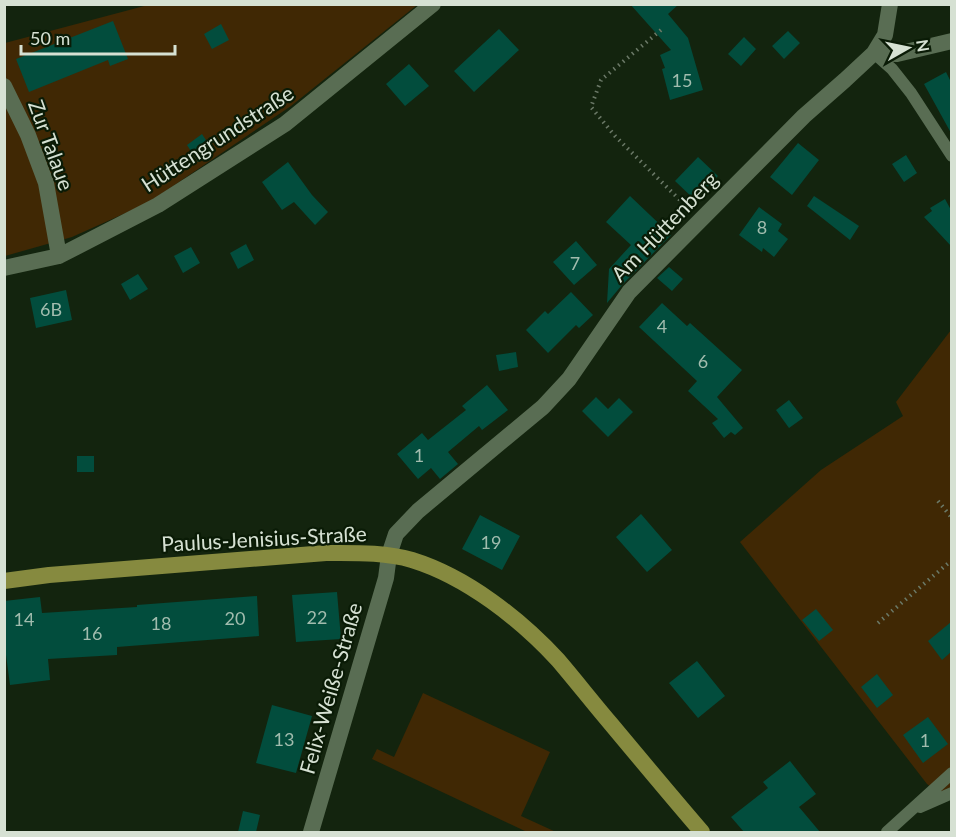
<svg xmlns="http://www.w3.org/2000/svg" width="956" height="837" font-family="Lato,sans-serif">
	<rect width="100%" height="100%" fill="#13240e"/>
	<path fill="#402804" d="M 148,5 L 417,5 L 291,106 L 148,203 L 72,237 L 5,256 L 5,43 Z
		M 951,330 L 951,798 L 946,799 L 927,784 L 740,542 L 821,470 L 903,416 L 896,402 Z
		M 423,693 L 550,752 L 521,816 L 556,832 L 527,832 L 372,759 L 377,749 L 394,757 Z"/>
	<path fill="#024d3d" d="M 630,4 L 679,4 L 668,14 L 688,38 L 703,90 L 670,100 L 662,69 L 665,68 L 660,55 L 671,50 Z
		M 113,21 L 128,59 L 110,66 L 108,60 L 29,92 L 16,59 Z
		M 221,24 L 229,40 L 212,49 L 204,34 Z
		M 499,29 L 519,50 L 474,92 L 454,71 Z
		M 788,31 L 800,43 L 784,59 L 772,46 Z
		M 744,37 L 756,49 L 741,66 L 728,54 Z
		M 409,64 L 429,86 L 405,106 L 386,84 Z
		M 946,72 L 951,82 L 951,133 L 924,84 Z
		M 202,134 L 213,151 L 198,162 L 187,145 Z
		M 798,143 L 819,160 L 792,195 L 770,177 Z
		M 906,155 L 917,173 L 904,182 L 892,164 Z
		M 698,157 L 718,176 L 695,200 L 675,181 Z
		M 288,162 L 312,195 L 328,212 L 315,225 L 294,202 L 282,210 L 262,182 Z
		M 630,196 L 671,235 L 622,285 L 607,303 L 609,269 L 631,245 L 606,222 Z
		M 814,196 L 859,226 L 850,240 L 807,206 Z
		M 945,199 L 951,210 L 951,246 L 924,217 L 932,211 L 930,208 Z
		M 759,207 L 782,224 L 778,231 L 788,239 L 774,257 L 763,248 L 762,252 L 739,235 Z
		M 576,241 L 597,265 L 574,285 L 553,262 Z
		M 246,244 L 254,260 L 238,269 L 230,253 Z
		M 191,247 L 200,263 L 183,273 L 174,256 Z
		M 669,267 L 683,279 L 672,291 L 657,278 Z
		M 138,274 L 148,289 L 130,300 L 121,284 Z
		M 66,290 L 72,320 L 36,328 L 30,298 Z
		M 571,292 L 593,315 L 579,328 L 576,325 L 548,353 L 526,330 L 545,311 L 548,314 Z
		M 662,303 L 687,326 L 690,323 L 742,370 L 717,397 L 743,428 L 735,435 L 731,432 L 724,438 L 712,423 L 718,419 L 688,391 L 697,381 L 639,327 Z
		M 516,352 L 518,367 L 499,371 L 496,355 Z
		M 487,385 L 508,410 L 482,430 L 479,426 L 448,452 L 458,464 L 440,479 L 431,468 L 418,479 L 397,454 L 422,433 L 428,440 L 466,410 L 462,406 Z
		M 596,397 L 608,409 L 619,398 L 633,412 L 608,437 L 582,411 Z
		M 789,400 L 803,418 L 789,428 L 776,410 Z
		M 77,456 L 94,456 L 94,472 L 77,472 Z
		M 641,514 L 672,550 L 647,572 L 616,537 Z
		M 480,515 L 520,536 L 502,570 L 462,549 Z
		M 337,592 L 341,639 L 296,642 L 292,595 Z
		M 257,596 L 259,636 L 117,647 L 117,655 L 48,659 L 50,680 L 10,685 L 4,640 L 4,601 L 40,597 L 42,613 L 137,607 L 137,605 Z
		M 816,609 L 833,630 L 819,641 L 802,620 Z
		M 951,622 L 951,652 L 942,660 L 928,641 Z
		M 697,661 L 725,696 L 698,718 L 669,683 Z
		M 877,674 L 893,695 L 877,708 L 861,687 Z
		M 272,705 L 312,716 L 296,773 L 256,763 Z
		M 928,717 L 948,744 L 923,763 L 903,735 Z
		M 790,761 L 816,794 L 799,807 L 820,832 L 744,832 L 731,817 L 768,788 L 763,782 Z
		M 243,811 L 260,815 L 256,832 L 238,832 Z"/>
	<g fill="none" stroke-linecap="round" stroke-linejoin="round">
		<path stroke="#6b7967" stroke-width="4" stroke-dasharray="1.5 4.5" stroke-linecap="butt" d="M 661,30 L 601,80 L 591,107 L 615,136 L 689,209
			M 938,501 L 952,518
			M 878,623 L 952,560"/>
		<path stroke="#596d53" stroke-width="12" d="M 874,53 L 892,69 L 911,93 L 952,156
			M 920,807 L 952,793
			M 887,832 L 952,773"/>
		<path stroke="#596d53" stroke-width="16" d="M 874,53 L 897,54 L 952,41
			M 4,86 L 28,135 L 46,183 L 59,256
			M 4,268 L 59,256 L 158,205 L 285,124 L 433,4
			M 311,832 L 386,578 L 389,555 L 396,534 L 418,511 L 543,407 L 569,379 L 629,292 L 804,116 L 845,80 L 874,53 L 885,35 L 890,4"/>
		<path stroke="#868a3f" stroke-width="16" d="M 4,581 L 49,575 L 326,553 C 355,553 385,552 412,560 C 467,577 520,619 558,660 C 576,681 593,703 611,724 C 641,760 671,796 702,832"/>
	</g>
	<g text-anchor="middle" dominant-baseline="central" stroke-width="4.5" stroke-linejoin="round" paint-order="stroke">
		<g font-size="18" fill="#a1bcae">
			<text x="682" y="80">15</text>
			<text x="762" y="227">8</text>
			<text x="575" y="263">7</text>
			<text x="51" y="309">6B</text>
			<text x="662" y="326">4</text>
			<text x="703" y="361">6</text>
			<text x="419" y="455">1</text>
			<text x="491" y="542">19</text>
			<text x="317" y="617">22</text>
			<text x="235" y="618">20</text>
			<text x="24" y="619">14</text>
			<text x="161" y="623">18</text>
			<text x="92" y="633">16</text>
			<text x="284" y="739">13</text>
			<text x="925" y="740">1</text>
		</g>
		<g font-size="21" fill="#d6e1d3" stroke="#0a1b06">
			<text transform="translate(217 138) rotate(-33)">Hüttengrundstraße</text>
			<text transform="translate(52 145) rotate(70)">Zur Talaue</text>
			<text transform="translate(664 226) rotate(-46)">Am Hüttenberg</text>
			<text transform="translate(264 538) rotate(-3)">Paulus-Jenisius-Straße</text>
			<text transform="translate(330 688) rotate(-74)">Felix-Weiße-Straße</text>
		</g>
	</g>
	<rect width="956" height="837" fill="none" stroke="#d6e1d3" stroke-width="12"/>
	<g transform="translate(908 48) rotate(81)" stroke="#0a1b06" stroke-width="4.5" paint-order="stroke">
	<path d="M0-4.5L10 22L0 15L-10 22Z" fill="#d6e1d3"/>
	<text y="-9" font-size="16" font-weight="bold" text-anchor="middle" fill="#d6e1d3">N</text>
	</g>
	<path d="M21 45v9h154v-9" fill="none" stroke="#d6e1d3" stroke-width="3"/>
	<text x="30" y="45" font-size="18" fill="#d6e1d3" stroke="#0a1b06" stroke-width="4.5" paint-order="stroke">50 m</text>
</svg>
